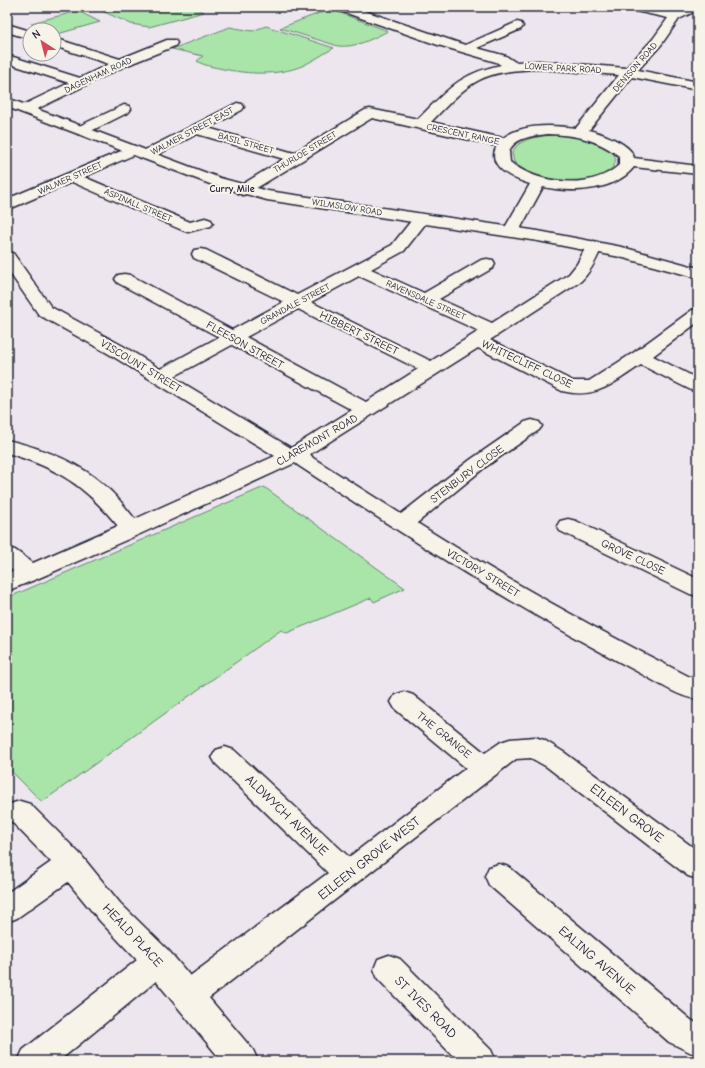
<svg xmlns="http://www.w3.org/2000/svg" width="705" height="1068" font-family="'Comic Neue',sans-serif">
	<rect width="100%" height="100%" fill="#ede6ee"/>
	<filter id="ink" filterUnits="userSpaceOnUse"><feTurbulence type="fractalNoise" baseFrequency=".025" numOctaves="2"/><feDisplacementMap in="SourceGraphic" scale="8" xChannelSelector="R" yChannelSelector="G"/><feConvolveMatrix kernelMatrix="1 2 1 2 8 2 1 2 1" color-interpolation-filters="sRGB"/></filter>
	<g filter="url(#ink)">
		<path fill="#a9e4a9" stroke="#668372" d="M 118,7 L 193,7 L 204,12 L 149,27 L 131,24 L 102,11 Z
			M 330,9 L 388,31 C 372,39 356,48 338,46 L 280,28 Z
			M 78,11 L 100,22 L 54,35 L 54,30 L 44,30 L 31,23 Z
			M 266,26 L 334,48 C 323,54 313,61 302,66 C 277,76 248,74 223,69 C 215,67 204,66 197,61 L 203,56 L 172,49 L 230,27 C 238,29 244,29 252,31 Z
			M 551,135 C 567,135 610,139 615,157 C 616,161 615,165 612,168 C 593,188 532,182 514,162 L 512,153 C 518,138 538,137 551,135 Z
			M 264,487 L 405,588 L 374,602 L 371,598 L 287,633 L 281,630 L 42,802 L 7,767 L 7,598 Z"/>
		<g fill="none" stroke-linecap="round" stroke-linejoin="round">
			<defs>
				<path id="street" d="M 336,7 L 353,7 L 465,45 L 517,22 L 521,23 L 523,26 L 521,29 L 477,48 L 506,56 L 515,62 L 539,61 L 626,68 L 653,39 L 668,18 L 631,10 L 629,7 L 651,7 L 674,12 L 685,7 L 698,7 L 698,10 L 679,19 L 661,45 L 638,70 L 698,82 L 698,90 L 632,77 L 589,130 C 601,133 632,144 634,158 L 698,166 L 698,174 L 634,167 C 614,192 571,193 543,187 L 519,231 L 517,234 L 511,236 L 505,234 L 503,231 L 530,184 C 513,179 485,166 497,146 L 372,118 L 248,193 L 243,195 L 238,193 L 235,190 L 238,187 L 284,159 L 197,134 L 151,158 L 146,159 L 141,158 L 139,155 L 141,152 L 237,103 L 242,104 L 244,107 L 242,110 L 208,128 L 294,153 L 365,110 L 370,109 L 418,119 C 448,90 458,74 501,65 L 496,62 L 438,45 L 338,10 ZM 539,69 L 619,75 L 576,128 C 554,125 522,123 503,138 L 431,122 C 471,81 479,71 539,69 ZM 548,134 C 575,135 597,139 619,156 L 619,165 C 592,190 538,185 510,162 L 509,152 C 514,137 534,136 548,134 Z
					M 7,24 L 30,31 L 30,39 L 7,32 Z
					M 54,38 L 120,59 L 167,40 L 175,40 L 177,43 L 175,46 L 125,66 L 31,112 L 26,113 L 21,112 L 19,109 L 21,106 L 69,83 L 7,63 L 7,55 L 80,78 L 109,64 L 54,46 Z
					M 124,105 L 129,106 L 131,109 L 129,112 L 87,133 L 82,134 L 77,133 L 75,130 L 77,127 Z
					M 133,146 L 138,147 L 140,150 L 138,153 L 84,177 L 190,222 L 205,218 L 211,220 L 213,223 L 211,226 L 188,232 L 182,230 L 72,182 L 7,210 L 7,199 Z
					M 421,214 L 427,216 L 429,219 L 404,251 L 371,269 L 424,293 L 481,260 L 487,259 L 493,260 L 495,264 L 493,268 L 439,299 L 492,323 L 569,274 L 577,264 L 588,243 L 594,241 L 600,243 L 602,246 C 597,259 591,271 581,281 L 490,340 L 573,381 L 589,381 L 633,353 L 692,310 L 698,309 L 698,322 L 653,356 L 698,379 L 698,392 L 691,390 L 641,365 C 614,382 597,400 562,391 L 478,348 L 310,454 L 313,458 L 401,514 L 470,460 L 525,422 L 532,420 L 539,422 L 542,426 L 539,430 L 484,468 L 417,523 C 505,579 597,630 690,677 L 698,675 L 698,698 C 686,702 650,678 638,672 C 520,610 410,539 299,466 L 295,463 L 140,534 L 39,578 L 7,591 L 7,574 L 13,571 L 7,566 L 7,548 L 15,550 L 33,563 L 118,526 C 84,485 58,468 7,453 L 7,440 C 41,448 77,461 104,485 C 116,495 125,507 135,519 L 275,456 L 109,354 L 39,315 L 7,269 L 7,252 L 13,253 L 51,307 L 123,346 L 160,369 L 219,337 L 118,283 L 115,279 L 118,275 L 124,274 L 130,275 L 232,330 L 284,302 L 194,258 L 192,254 L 194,250 L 200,249 L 206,250 L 297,295 L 392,245 L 415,216 ZM 359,276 L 479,331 L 431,361 L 311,302 ZM 298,309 L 418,369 L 366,402 L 246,337 ZM 232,345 L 352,410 L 291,448 L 173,377 Z
					M 568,519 L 576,521 L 698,579 L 698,596 L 690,594 L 560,531 L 557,526 L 560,521 Z
					M 404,692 L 413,695 L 485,753 L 501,742 L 510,739 L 535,737 L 544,740 L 565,753 L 698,851 L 698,879 L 688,876 L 547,767 L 531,758 L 516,759 L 209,998 L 253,1050 L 258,1061 L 222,1061 L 156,981 L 59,1061 L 18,1061 L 23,1050 L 137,960 L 100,921 L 68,882 L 17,918 L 7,922 L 7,893 L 51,862 L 10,820 L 7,811 L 10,804 L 20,801 L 30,804 L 81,855 L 120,903 L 169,951 L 190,976 L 328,873 L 216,764 L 212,757 L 216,750 L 225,747 L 234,750 L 349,857 L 466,768 L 395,709 L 391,702 L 395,695 Z
					M 499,864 L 509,867 L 691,1020 L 698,1024 L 698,1056 L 669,1042 L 489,885 L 485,876 L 489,867 Z
					M 389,955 L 400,959 L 491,1050 L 496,1061 L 458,1061 L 378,979 L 374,969 L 378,959 Z"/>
				<path id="secondary" d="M 7,98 L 220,178 L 268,191 L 538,231 L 622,247 L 698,268 L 698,278 L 620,257 L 538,241 L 267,200 L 210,184 L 7,107 Z"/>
			</defs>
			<use href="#street" stroke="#22223b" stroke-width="3"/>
			<use href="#secondary" stroke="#22223b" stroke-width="3"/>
			<use href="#street" fill="#f7f3e8" fill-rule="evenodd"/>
			<use href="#secondary" fill="#f7f3e8" fill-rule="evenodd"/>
		</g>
	</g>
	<g text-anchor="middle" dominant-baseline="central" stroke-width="4" stroke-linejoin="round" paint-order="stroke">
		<g font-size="9" fill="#22223b" stroke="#f7f3e8">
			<text transform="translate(635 67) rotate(-49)">DENISON ROAD</text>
			<text transform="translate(563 68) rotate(3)">LOWER PARK ROAD</text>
			<text transform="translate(98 75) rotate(-25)">DAGENHAM ROAD</text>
			<text transform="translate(192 131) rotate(-28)">WALMER STREET EAST</text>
			<text transform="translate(463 134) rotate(12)">CRESCENT RANGE</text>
			<text transform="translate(246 143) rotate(16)">BASIL STREET</text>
			<text transform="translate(305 152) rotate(-31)">THURLOE STREET</text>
			<text transform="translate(70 178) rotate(-24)">WALMER STREET</text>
			<text transform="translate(138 205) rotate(23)">ASPINALL STREET</text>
			<text transform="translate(347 207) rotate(9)">WILMSLOW ROAD</text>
			<text transform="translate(426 300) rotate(24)">RAVENSDALE STREET</text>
			<text transform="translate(295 304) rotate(-28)">GRANDALE STREET</text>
		</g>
		<g font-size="10" font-weight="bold" fill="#22223b" stroke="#f7f3e8">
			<text x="232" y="189">Curry Mile</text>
		</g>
		<g font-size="11" fill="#22223b" stroke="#f7f3e8">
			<text transform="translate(359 333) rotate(26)">HIBBERT STREET</text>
			<text transform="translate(245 345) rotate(29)">FLEESON STREET</text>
			<text transform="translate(527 364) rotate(25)">WHITECLIFF CLOSE</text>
			<text transform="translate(141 366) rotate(31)">VISCOUNT STREET</text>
			<text transform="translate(317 440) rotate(-30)">CLAREMONT ROAD</text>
			<text transform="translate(467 474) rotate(-37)">STENBURY CLOSE</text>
			<text transform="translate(633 557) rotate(25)">GROVE CLOSE</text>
			<text transform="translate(483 573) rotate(31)">VICTORY STREET</text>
			<text transform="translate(444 735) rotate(39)">THE GRANGE</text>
		</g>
		<g font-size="13" fill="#22223b" stroke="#f7f3e8">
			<text transform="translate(627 813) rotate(37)">EILEEN GROVE</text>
			<text transform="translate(287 815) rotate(44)">ALDWYCH AVENUE</text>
			<text transform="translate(369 858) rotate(-38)">EILEEN GROVE WEST</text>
			<text transform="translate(133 935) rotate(47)">HEALD PLACE</text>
			<text transform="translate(597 960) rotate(41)">EALING AVENUE</text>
			<text transform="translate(426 1007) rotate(45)">ST IVES ROAD</text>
		</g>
	</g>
	<rect width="705" height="1068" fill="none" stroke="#f7f3e8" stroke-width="24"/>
	<rect x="12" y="12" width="681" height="1044" fill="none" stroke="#22223b" stroke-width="1.5" filter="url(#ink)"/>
	<g transform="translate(42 42) rotate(324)"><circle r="19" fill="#f7f3e8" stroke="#a29fa3"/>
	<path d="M0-3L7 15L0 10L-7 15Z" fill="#d1495b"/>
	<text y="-6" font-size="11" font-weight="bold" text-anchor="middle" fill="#22223b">N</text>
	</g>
</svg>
